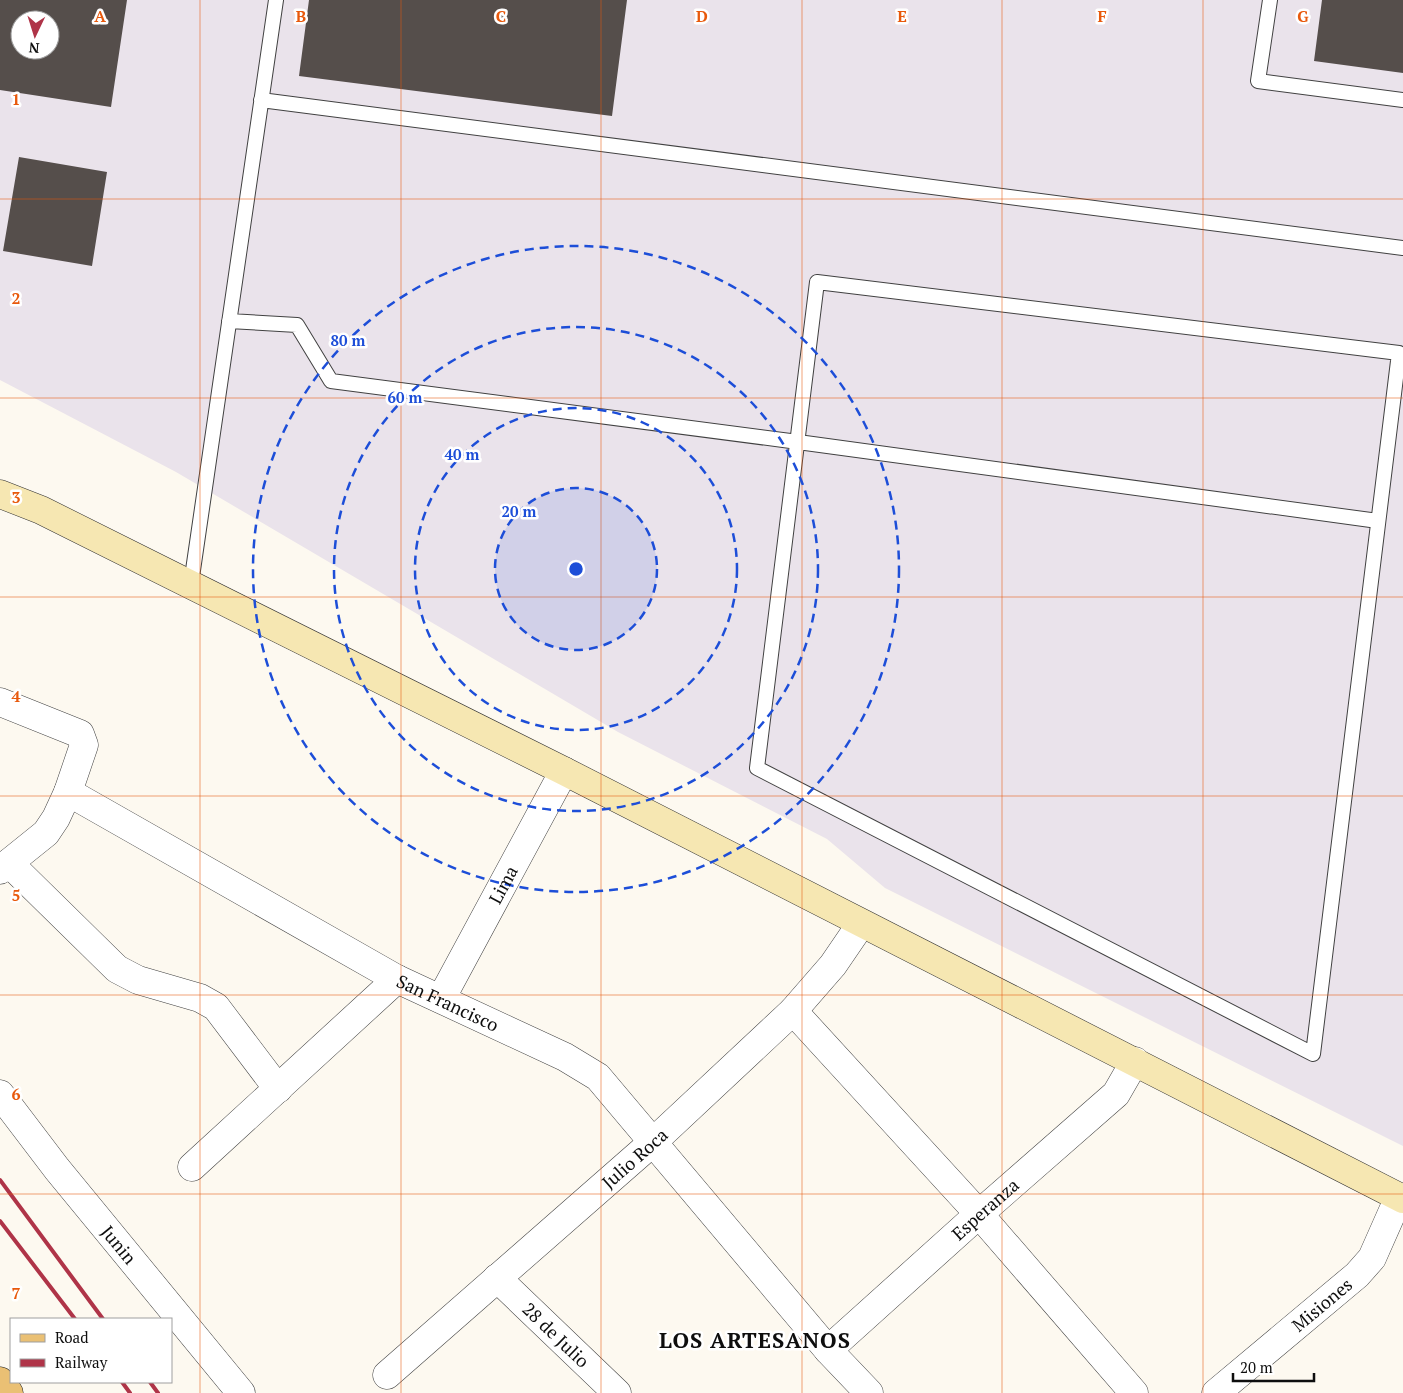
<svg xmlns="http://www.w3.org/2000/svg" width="1403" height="1393" font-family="'PT Serif',serif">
	<rect width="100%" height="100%" fill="#fdf9f0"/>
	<path fill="#eae3eb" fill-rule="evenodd" d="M 0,0 L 1403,0 L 1403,1146 L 885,888 L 827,839 L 618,732 L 176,472 L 0,380 ZM 20,20 L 50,20 L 50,50 L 20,50 Z"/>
	<path fill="#554e4b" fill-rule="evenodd" d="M 0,0 L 127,0 L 111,107 L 0,90 ZM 20,20 L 50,20 L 50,50 L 20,50 Z
		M 309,0 L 627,0 L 612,116 L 299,76 Z
		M 1322,0 L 1403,0 L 1403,73 L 1314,61 Z
		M 19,157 L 107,172 L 92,266 L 3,251 Z"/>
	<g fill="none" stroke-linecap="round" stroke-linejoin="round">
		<defs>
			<path id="service" d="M 1270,0 L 1258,81 L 1403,100
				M 261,100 L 1403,248
				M 817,282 L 1399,353 L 1313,1054 L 757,768 Z
				M 229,321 L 297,325 L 331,381 L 798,442 L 1378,521
				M 191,584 L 276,0"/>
			<g id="minor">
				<path id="s1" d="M 0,702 L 80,734 L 84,745 L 68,792 L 397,979 L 565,1057 L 598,1077 L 828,1350 L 869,1393"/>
				<path d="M 9,863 L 117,969 L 138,980 L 200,998 L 216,1007 L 278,1089"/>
				<path d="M 0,870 L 46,833 L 56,818 L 68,792"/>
				<path id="s2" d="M 441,999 L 564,771"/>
				<path d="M 793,1011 L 979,1214 L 1134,1393"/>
				<path id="s3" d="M 0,1094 L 57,1169 L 241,1393"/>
				<path d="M 192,1167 L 397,979"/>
				<path id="s4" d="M 497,1278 L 617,1393"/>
				<path id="s5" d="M 828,1350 L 979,1214 L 1116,1094 L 1135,1061"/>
				<path id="s6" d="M 387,1375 L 653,1142 L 793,1011 L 833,965 L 861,924"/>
				<path id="s7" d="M 1216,1393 L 1357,1275 L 1372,1258 L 1399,1197"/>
			</g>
			<path id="secondary" d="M 0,494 L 41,510 L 564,771 L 1403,1199"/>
			<path id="primary" d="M 0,1381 L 9,1393"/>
		</defs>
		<use href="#service" stroke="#414141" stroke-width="16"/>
		<use href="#minor" stroke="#414141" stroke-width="29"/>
		<use href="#secondary" stroke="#303030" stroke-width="29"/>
		<use href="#primary" stroke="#1f1f1f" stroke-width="29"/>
		<use href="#service" stroke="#fff" stroke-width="14"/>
		<use href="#minor" stroke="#fff" stroke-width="28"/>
		<use href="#secondary" stroke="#f6e7b2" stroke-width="28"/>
		<use href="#primary" stroke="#eac074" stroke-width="28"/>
		<path stroke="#af3448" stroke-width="4" d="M 0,1180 L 103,1319
			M 0,1221 L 75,1319
			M 122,1382 L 130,1393
			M 150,1382 L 158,1393"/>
	</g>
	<path fill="none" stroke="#e8590c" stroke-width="1" stroke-opacity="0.55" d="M 200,0 L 200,1393M 401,0 L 401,1393M 601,0 L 601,1393M 802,0 L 802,1393M 1002,0 L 1002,1393M 1203,0 L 1203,1393M 0,199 L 1403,199M 0,398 L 1403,398M 0,597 L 1403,597M 0,796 L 1403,796M 0,995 L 1403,995M 0,1194 L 1403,1194"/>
	<circle cx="576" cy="569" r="81" fill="#1d4ed8" fill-opacity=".12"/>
	<g fill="none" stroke="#1d4ed8" stroke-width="2.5" stroke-dasharray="9 6">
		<circle cx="576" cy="569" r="81"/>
		<circle cx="576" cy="569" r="161"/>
		<circle cx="576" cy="569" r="242"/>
		<circle cx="576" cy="569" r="323"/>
	</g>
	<g text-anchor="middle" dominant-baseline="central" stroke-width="5" stroke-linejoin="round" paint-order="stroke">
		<g font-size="18" fill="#0e0e0e" stroke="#fff">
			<text stroke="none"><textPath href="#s2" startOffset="130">Lima</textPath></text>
			<text stroke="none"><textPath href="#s1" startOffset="582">San Francisco</textPath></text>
			<text stroke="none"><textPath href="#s6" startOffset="329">Julio Roca</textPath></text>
			<text stroke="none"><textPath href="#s5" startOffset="211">Esperanza</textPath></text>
			<text stroke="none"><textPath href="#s3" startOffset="192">Junin</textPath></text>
			<text stroke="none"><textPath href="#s7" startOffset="138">Misiones</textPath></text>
			<text stroke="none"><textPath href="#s4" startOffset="82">28 de Julio</textPath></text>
		</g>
		<g font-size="22" font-weight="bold" letter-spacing="1" fill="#0e0e0e" stroke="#fff">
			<text x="755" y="1339">LOS ARTESANOS</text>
		</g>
	</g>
	<g font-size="16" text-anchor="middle" font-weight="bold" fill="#e8590c" stroke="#fff" stroke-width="5" stroke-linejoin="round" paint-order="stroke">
		<text x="100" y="22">A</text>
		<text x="301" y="22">B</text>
		<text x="501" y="22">C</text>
		<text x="702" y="22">D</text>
		<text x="902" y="22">E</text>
		<text x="1102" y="22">F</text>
		<text x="1303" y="22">G</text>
		<text x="16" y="105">1</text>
		<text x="16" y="304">2</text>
		<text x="16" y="503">3</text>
		<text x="16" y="702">4</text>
		<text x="16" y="901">5</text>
		<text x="16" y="1100">6</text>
		<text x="16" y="1299">7</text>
	</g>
	<circle cx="576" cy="569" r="8" fill="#1d4ed8" stroke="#fff" stroke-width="2.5"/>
	<g font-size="15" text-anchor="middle" font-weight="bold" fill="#1d4ed8" stroke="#fff" stroke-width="5" stroke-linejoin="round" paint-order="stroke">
		<text x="348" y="346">80 m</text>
		<text x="405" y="403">60 m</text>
		<text x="462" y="460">40 m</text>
		<text x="519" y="517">20 m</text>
	</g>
	<rect x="10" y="1318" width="162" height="65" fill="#ffffff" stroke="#9f9f9f"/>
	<rect x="20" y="1334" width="25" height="8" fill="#eac074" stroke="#9f9f9f"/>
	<text x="55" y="1343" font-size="15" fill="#0e0e0e">Road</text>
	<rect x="20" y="1359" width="25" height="8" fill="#af3448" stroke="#9f9f9f"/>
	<text x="55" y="1368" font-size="15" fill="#0e0e0e">Railway</text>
	<g transform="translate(35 35) rotate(184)"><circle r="24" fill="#ffffff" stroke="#9f9f9f"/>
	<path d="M0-4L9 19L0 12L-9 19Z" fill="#af3448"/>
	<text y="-8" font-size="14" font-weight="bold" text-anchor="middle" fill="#0e0e0e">N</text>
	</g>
	<path d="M1233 1373v8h81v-8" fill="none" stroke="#0e0e0e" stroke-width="2.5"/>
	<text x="1240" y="1373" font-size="15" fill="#0e0e0e" stroke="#ffffff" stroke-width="4" paint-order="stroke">20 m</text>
</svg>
